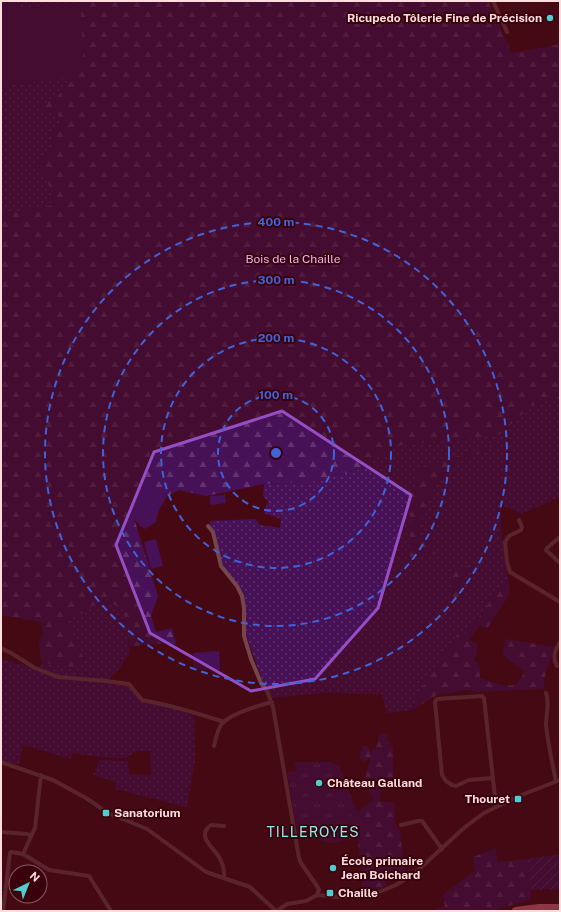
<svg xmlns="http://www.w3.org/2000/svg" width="561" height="912" font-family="'Public Sans',sans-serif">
	<defs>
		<pattern id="grass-dots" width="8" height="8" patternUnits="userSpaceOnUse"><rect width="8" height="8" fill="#461157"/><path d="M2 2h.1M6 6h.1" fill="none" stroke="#62336f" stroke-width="1.8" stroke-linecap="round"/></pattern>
		<pattern id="forest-firs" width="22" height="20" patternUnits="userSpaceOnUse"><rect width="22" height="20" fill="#461157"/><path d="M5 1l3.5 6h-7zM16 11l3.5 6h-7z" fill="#62336f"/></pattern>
		<pattern id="park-tufts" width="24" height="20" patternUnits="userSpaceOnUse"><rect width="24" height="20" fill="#461157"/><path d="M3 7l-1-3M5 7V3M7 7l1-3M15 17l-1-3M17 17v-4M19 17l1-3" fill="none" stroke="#62336f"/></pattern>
		<pattern id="garden-furrows" width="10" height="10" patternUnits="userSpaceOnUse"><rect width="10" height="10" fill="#461157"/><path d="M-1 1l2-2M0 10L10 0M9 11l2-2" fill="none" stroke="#62336f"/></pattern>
	</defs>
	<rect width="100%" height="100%" fill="#460914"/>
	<path fill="url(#grass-dots)" d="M 10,1 L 80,1 L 80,4 L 21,7 Z
		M 72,76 L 57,97 L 40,112 L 57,111 L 61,124 L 53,130 L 52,149 L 37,168 L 50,187 L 54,205 L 1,214 L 1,87 Z
		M 560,395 L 560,497 L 521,514 L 501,504 C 500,528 503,553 508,577 L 465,636 L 459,632 L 415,698 L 417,707 L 412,710 L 387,713 L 382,694 L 322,693 L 272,698 L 263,682 L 246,635 L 245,602 L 220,560 L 209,526 L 211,521 L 255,519 L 260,525 L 280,528 L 281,519 L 264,513 L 268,502 L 263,496 L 264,484 L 311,482 L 361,469 L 394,446 L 499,435 L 531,406 Z
		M 108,602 L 123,609 L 130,653 L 119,669 L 106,682 L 129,685 L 140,701 L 167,706 L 194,716 L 195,760 L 187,807 L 115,789 L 116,782 L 93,775 L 100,760 L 128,761 L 129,774 L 151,775 L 150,751 L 136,751 L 128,757 L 123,758 L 98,757 L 73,753 L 71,759 L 23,745 L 19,765 L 1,760 L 1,659 L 21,664 L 39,672 L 41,662 L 60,666 L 85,660 L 66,621 L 83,613 L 92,606 Z
		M 475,798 L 492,798 L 493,801 L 482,808 Z"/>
	<path fill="url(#forest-firs)" d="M 80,1 L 488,1 L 512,53 L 560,44 L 560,395 L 531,406 L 499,435 L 394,446 L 361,469 L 311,482 L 264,484 L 206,496 L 179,490 L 167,496 L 144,478 L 134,518 L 158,596 L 151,616 L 156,632 L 172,628 L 176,644 L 151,644 L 130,647 L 123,609 L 108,602 L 92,606 L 83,613 L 66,621 L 85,661 L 76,667 L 60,666 L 41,662 L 39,642 L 43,635 L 41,622 L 1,615 L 1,214 L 54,205 L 50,187 L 36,168 L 52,149 L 53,130 L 61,124 L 57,111 L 39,112 L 38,106 L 57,97 L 83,59 Z
		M 498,444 L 497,446 L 449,465 L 425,505 L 418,536 L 430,536 L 436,553 L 410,557 L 410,509 L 418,468 Z
		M 476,563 L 466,575 L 463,598 L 453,599 L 451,572 Z
		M 508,577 L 509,595 L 487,629 L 480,625 L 469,640 L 477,644 L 477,652 L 474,659 L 480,667 L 480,678 L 501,685 L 516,685 L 525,672 L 503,655 L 505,639 L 555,647 L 546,672 L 543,689 L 477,692 L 466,690 L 437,695 L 417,707 L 415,698 L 459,632 L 465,636 Z
		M 388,733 L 387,739 L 393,748 L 393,778 L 383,778 L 379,799 L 382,802 L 394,802 L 395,825 L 400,831 L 405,876 L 399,880 L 396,876 L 385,881 L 387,886 L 370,892 L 359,895 L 363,879 L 358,842 L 358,837 L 364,825 L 359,811 L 373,800 L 372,795 L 368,791 L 369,786 L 365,778 L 371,757 L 363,762 L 359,757 L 363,746 L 368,746 L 370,752 L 376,747 L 380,734 Z
		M 496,848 L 497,862 L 527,859 L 531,890 L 530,900 L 491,911 L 431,911 L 445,906 L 442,895 L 475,871 L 473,857 Z"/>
	<path fill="url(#park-tufts)" d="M 295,762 L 331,762 L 339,766 L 357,812 L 359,811 L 364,825 L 358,837 L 336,843 L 331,843 L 298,835 L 287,772 L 297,771 Z"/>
	<path fill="url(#garden-furrows)" d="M 560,854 L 560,889 L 531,890 L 527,859 Z"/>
	<path fill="#461157" d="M 1,1 L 10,1 L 21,7 L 80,4 L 83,59 L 72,76 L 1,87 Z
		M 144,478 L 167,496 L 159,510 L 156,522 L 145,529 L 139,525 L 134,518 L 135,495 Z
		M 225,495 L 226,503 L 212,505 L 210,504 L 210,496 Z
		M 156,539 L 163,566 L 151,569 L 144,542 Z
		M 219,651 L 220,670 L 193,669 L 193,653 Z
		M 359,811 L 364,825 L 356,829 L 351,814 Z"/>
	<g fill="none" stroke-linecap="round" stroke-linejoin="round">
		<path stroke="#744649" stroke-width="4" d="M 493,1 L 507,32
			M 519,520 L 522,527 L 521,530 L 509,536 L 505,542 L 507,562 L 510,572 L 560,602
			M 208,526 L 213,532 L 221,566 L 237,586 L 242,596 L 244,608 L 244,636 L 251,659 L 261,683 L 267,691 L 273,707 L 299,858 L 301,863 L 317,886 L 319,890 L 317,895
			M 560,537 L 547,548 L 546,550 L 560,563
			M 1,648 L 11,653 L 35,668 L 58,677 L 106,681 L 129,684 L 142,700 C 170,705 197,713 224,722
			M 557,666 C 552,657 555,651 560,642
			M 546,693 C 550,703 546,714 546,725 C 548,744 552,762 556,781
			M 214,746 C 216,739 217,731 221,725 C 227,715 260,705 272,702
			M 1,762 L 53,780 L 86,798 L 108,813 L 147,829 L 206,872 L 250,887 L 276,911
			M 41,775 L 35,828 L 23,854 L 49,870 L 89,876 L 111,911
			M 493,778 L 469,780 L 456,786 L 452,785 L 446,781 L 442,775 L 435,702 L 437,699 L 482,696 L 484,698 L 496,806
			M 401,825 L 418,821 L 422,821 L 442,849
			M 224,826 L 211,825 C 196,836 213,847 219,857 C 223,864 225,870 224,878
			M 1,832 L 27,834 L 31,836
			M 3,911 L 10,853 L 11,852 L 23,854
			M 277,911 L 287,904 L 306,901 L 317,895 L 339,897 L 357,897 L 379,892 L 396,885 L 415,873 L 465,827 L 484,813 L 519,796 L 560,780"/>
		<path stroke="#e0717a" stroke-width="8" d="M 516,911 L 539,908 L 560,908"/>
	</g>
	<path d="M0 0H561V912H0ZM 282,411 L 411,495 L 378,608 L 315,679 L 251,691 L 150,633 L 116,545 L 154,452 Z" fill="#460914" fill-opacity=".55" fill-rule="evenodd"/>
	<path fill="none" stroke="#954fc5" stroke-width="3" stroke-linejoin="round" d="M 282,411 L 411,495 L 378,608 L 315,679 L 251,691 L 150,633 L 116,545 L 154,452 Z"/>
	<g fill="none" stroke="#3f63d9" stroke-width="2" stroke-dasharray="7 5">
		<circle cx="276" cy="453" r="58"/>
		<circle cx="276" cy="453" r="115"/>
		<circle cx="276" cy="453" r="173"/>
		<circle cx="276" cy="453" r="231"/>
	</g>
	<g fill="#52cdce" stroke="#3a000b" stroke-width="1.5">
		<circle cx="550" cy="18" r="4"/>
		<circle cx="319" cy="783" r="4"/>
		<rect x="514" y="795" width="8" height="8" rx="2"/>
		<rect x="102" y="809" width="8" height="8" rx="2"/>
		<circle cx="333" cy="868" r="4"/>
		<rect x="326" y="889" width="8" height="8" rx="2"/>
	</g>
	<g text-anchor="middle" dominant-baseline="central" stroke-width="4" stroke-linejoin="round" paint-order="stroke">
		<g font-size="12" font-weight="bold" fill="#feddde" stroke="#3a000b" text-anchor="start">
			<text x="542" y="18" text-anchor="end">Ricupedo Tôlerie Fine de Précision</text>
			<text x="327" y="783">Château Galland</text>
			<text x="510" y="799" text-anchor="end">Thouret</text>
			<text x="114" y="813">Sanatorium</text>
			<text x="341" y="861">École primaire<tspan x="341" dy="14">Jean Boichard</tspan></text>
			<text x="338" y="893">Chaille</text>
		</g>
		<g font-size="12" fill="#e5b6f7" stroke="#3a000b">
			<text x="293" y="259">Bois de la Chaille</text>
		</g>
		<g font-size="14" letter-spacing="1" fill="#82eeef" stroke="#3a000b">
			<text x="313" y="832">TILLEROYES</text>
		</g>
	</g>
	<circle cx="276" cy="453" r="6" fill="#3f63d9" stroke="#3a000b" stroke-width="2"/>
	<g font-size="12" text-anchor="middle" font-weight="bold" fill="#3f63d9" stroke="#3a000b" stroke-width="4" stroke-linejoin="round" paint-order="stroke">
		<text x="276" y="226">400 m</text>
		<text x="276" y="284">300 m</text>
		<text x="276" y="342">200 m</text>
		<text x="276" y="399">100 m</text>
	</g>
	<rect width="561" height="912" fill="none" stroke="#feddde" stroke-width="4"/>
	<g transform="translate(28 884) rotate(43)"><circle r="19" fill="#3a000b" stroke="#88585f"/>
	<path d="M0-3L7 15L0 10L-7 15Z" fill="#52cdce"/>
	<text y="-6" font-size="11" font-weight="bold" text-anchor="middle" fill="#feddde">N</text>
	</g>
</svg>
